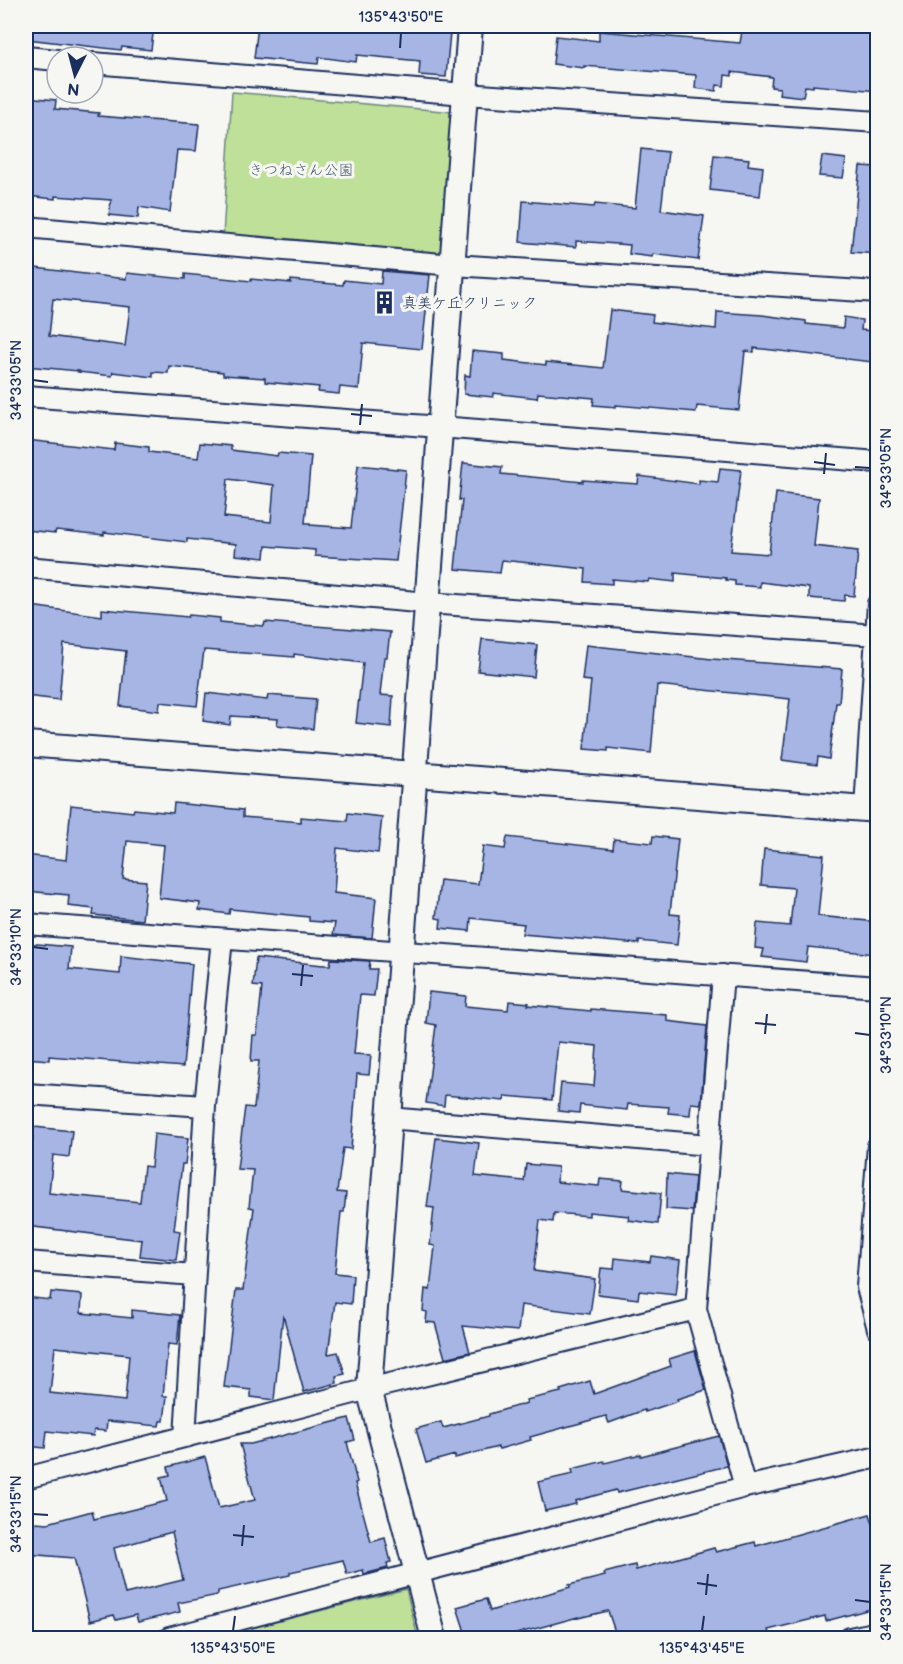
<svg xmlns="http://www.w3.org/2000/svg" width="903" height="1664" font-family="'Balsamiq Sans','Klee One',sans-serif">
	<rect width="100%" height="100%" fill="#f6f6f2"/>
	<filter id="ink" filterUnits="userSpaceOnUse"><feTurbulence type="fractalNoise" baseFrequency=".0167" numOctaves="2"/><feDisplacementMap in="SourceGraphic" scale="12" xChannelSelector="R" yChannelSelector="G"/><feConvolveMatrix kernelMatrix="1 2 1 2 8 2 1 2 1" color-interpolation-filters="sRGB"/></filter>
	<g filter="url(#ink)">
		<path fill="#bfe099" stroke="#6d887c" stroke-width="1.5" d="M 232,92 L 453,112 L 443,254 L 223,236 Z
			M 406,1589 L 418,1638 L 212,1638 Z"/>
		<path fill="#a6b5e4" stroke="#1b2f5e" stroke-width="1.5" fill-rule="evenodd" d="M 27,26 L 154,26 L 151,50 L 122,47 L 121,50 L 27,39 Z
			M 258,26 L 332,26 L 363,30 L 364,26 L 432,26 L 431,31 L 450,32 L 446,77 L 419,75 L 420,61 L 357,55 L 356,62 L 319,57 L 318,64 L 254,58 Z
			M 758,26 L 878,26 L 878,91 L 813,85 L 813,87 L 805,86 L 803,97 L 779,94 L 780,88 L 771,87 L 772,77 L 732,72 L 732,76 L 725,75 L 724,86 L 717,85 L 716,91 L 695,88 L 696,75 L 584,66 L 584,68 L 553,64 L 556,36 L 599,41 L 599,31 L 740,43 L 742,31 L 757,33 Z
			M 26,97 L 56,100 L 55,109 L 99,113 L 98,116 L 199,124 L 196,151 L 177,150 L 170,212 L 139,207 L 138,218 L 109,215 L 111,200 L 55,196 L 55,199 L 26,196 L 32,129 L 26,128 Z
			M 641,149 L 668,152 L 661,210 L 704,216 L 698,260 L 653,254 L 652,257 L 629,254 L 630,245 L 576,241 L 576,247 L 520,242 L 523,201 L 594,207 L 595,204 L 635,208 Z
			M 714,155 L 749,159 L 748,165 L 763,167 L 760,196 L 710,190 Z
			M 822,156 L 846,159 L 843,178 L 819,176 Z
			M 860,166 L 878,167 L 878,254 L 851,252 Z
			M 27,267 L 126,279 L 127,273 L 185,279 L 185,274 L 251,281 L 251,279 L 291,283 L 291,280 L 343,285 L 344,280 L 381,284 L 382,271 L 430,275 L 422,349 L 363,343 L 359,389 L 340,387 L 339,394 L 318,392 L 319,387 L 265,382 L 265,378 L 223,375 L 223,372 L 169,366 L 168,373 L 153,372 L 153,377 L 113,372 L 112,376 L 78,372 L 79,371 L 26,366 L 30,302 L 26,301 ZM 53,299 L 130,307 L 125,346 L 49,336 Z
			M 610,310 L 653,315 L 652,322 L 716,329 L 717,312 L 762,315 L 806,321 L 806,324 L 843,328 L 844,317 L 862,320 L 861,330 L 875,331 L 872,362 L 754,348 L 754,352 L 745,351 L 739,410 L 697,406 L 696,412 L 616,405 L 616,407 L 593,405 L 594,398 L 538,393 L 537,398 L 493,393 L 493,397 L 464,394 L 465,375 L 470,376 L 472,351 L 504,354 L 504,360 L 546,365 L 546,362 L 603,368 Z
			M 26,440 L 114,450 L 115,443 L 149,447 L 149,452 L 198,458 L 200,443 L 231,446 L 231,450 L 277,456 L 278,453 L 311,456 L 305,523 L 310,523 L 310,525 L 351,528 L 358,465 L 406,470 L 396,561 L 315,556 L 315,550 L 266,546 L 265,558 L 235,555 L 236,544 L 187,539 L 187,542 L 104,532 L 104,535 L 56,530 L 55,533 L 26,530 ZM 228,479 L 274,485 L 271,522 L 224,517 Z
			M 463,463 L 502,467 L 501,474 L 583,482 L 583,480 L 638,484 L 639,476 L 699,484 L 699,480 L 718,482 L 720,468 L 741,470 L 731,551 L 769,554 L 776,493 L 819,498 L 814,546 L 858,551 L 854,596 L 845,595 L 844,601 L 809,598 L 809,588 L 760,582 L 760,587 L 735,585 L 735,581 L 726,580 L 726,578 L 675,573 L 675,582 L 649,579 L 648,582 L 612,579 L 612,584 L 585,582 L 586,569 L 502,560 L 500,573 L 455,569 L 462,500 L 459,500 Z
			M 31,606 L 102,616 L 102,609 L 188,617 L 189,615 L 220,618 L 220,622 L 264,626 L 265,622 L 390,632 L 387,657 L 384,657 L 380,695 L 393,696 L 391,727 L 356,723 L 363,663 L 294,654 L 294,657 L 204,650 L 197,706 L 160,702 L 159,711 L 120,706 L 126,651 L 64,644 L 59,700 L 26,696 L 31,640 L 27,640 Z
			M 482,639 L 537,645 L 534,677 L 478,671 Z
			M 586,645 L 712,659 L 842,669 L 839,703 L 836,703 L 829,759 L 818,757 L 817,765 L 782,760 L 790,699 L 657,685 L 651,753 L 608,748 L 608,751 L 584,749 L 591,681 L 582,680 Z
			M 206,693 L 267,700 L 268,695 L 316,699 L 313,729 L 277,725 L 278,719 L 231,716 L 230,725 L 203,721 Z
			M 174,803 L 243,810 L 243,817 L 301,822 L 301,817 L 347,821 L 348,813 L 382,817 L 378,853 L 337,848 L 334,893 L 376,898 L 372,938 L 333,935 L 335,923 L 309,921 L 309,917 L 230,909 L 229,914 L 199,910 L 200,903 L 159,898 L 164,845 L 127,841 L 123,879 L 146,881 L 142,920 L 93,915 L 94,909 L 68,906 L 69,895 L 26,891 L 26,855 L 66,860 L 71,805 L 133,812 L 134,809 L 173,813 Z
			M 653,836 L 678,839 L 670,914 L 680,915 L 677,945 L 639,941 L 639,944 L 522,934 L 524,924 L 471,918 L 470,931 L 440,928 L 441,919 L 436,918 L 440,880 L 478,884 L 483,846 L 505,849 L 507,837 L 613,849 L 614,839 L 652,843 Z
			M 764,849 L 824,855 L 818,916 L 878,922 L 875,954 L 808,947 L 806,962 L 762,957 L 764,949 L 755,948 L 757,923 L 790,926 L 794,888 L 761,885 Z
			M 26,943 L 71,947 L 69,969 L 120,974 L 121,956 L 192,964 L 183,1067 L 49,1056 L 49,1060 L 26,1058 Z
			M 256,958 L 323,965 L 330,965 L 331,959 L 370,961 L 369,969 L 377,969 L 374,996 L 360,995 L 354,1054 L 371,1055 L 369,1075 L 357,1074 L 351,1149 L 343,1148 L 337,1192 L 346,1193 L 344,1212 L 341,1212 L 335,1273 L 353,1275 L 351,1304 L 335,1302 L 328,1354 L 338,1352 L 345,1374 L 336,1376 L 337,1383 L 304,1392 L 283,1315 L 274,1400 L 251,1397 L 251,1390 L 224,1387 L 236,1290 L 243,1290 L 254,1208 L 249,1207 L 253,1170 L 237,1169 L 245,1107 L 254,1108 L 259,1061 L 251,1061 L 253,1035 L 257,1035 L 262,987 L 253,986 Z
			M 429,992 L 466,996 L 465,1006 L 508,1010 L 509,1001 L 529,1003 L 528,1005 L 591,1011 L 591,1009 L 667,1015 L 667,1021 L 707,1026 L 701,1104 L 691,1103 L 690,1115 L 668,1113 L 669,1107 L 628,1104 L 627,1110 L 580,1105 L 579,1113 L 558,1111 L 561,1083 L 594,1086 L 597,1046 L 558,1042 L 552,1100 L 505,1096 L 504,1101 L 445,1095 L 444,1106 L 426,1103 L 436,1025 L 426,1023 Z
			M 34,1127 L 72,1131 L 69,1157 L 53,1155 L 49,1193 L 140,1202 L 144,1166 L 151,1167 L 154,1134 L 188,1138 L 185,1164 L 182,1164 L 174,1230 L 180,1231 L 176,1260 L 140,1256 L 142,1240 L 26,1226 L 26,1143 L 32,1144 Z
			M 436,1138 L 479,1143 L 475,1176 L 524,1181 L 526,1164 L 558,1167 L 557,1182 L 599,1186 L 600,1179 L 623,1181 L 622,1189 L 661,1193 L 658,1224 L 628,1220 L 629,1216 L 589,1212 L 589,1216 L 554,1213 L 553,1222 L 540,1220 L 534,1271 L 595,1279 L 590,1314 L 521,1305 L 518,1331 L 463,1326 L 470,1352 L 445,1358 L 435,1323 L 426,1322 L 427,1312 L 423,1311 L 425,1289 L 430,1290 L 435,1246 L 430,1245 L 434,1208 L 427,1207 Z
			M 667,1174 L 695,1177 L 692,1211 L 666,1209 Z
			M 651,1256 L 680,1260 L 676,1295 L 639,1291 L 638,1299 L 598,1294 L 601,1268 L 614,1269 L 615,1258 L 650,1262 Z
			M 51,1292 L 82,1295 L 81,1313 L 132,1318 L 132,1310 L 180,1315 L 177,1345 L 168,1344 L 163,1396 L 167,1396 L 164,1421 L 160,1421 L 159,1426 L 107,1421 L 106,1431 L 94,1430 L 93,1436 L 47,1431 L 45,1448 L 26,1446 L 26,1297 L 50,1300 ZM 55,1347 L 129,1355 L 125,1401 L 50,1393 Z
			M 695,1351 L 706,1390 L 677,1399 L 678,1401 L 645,1412 L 644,1410 L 609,1423 L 606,1416 L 530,1437 L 531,1440 L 499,1449 L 498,1447 L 455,1458 L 455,1455 L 426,1463 L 416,1429 L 441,1422 L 443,1428 L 489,1416 L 489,1414 L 527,1403 L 526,1400 L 561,1392 L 560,1390 L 590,1381 L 594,1394 L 671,1366 L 669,1359 Z
			M 349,1418 L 355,1440 L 347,1442 L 357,1482 L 355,1483 L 371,1542 L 385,1538 L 391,1562 L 387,1563 L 388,1568 L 364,1574 L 363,1570 L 347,1574 L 343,1560 L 290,1572 L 290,1575 L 218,1591 L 218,1595 L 178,1603 L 180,1612 L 138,1622 L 136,1615 L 116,1620 L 114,1615 L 90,1621 L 74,1558 L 26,1554 L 26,1524 L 35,1525 L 36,1522 L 48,1523 L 92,1511 L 94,1519 L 167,1501 L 161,1477 L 170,1475 L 168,1467 L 205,1457 L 219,1508 L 255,1500 L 240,1444 L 251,1444 ZM 172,1532 L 183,1580 L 125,1594 L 114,1548 Z
			M 719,1436 L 727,1466 L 617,1493 L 616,1490 L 575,1501 L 576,1504 L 545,1511 L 538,1482 L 573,1474 L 572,1469 L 604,1461 L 605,1463 L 641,1454 L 641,1456 Z
			M 870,1514 L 878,1540 L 878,1607 L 826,1621 L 825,1616 L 768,1630 L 769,1633 L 753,1638 L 617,1638 L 608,1611 L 578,1618 L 578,1617 L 501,1638 L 467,1638 L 457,1607 L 486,1599 L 490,1611 L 570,1587 L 569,1585 L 605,1576 L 604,1573 L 635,1565 L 636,1570 L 714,1548 L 716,1552 L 755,1542 L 756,1546 Z"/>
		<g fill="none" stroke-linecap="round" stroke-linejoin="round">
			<defs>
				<path id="minor" d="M 26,57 L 57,60
					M 93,63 L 465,94 L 878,122
					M 26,227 L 453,265 L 878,292
					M 26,396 L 440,427 L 878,462
					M 26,567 L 428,603 L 876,635
					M 865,809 L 878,604
					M 26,924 L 878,987
					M 723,975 L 696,1309 L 745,1487
					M 26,1094 L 205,1106
					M 388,1118 L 709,1145
					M 878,1146 L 867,1287 L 878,1329
					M 26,1262 L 194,1275
					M 185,1437 L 205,1106 L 222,939
					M 26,1478 L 369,1389 L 696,1309
					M 169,1638 L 745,1487 L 878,1457
					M 850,1638 L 878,1632"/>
				<path id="tertiary" d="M 26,744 L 878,810
					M 434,1638 L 369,1389 L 470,26"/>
			</defs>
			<use href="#minor" stroke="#1b2f5e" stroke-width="24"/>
			<use href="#tertiary" stroke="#1b2f5e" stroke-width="28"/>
			<use href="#minor" stroke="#f6f6f2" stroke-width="20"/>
			<use href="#tertiary" stroke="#f6f6f2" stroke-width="24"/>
		</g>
	</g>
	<path fill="none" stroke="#1b2f5e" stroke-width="2" d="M 400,48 L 401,33M 33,380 L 48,382M 351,414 L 372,416M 360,425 L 362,404M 814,462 L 835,465M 855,467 L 870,468M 824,474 L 826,453M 33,947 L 48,949M 292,974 L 313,976M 301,986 L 303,965M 755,1023 L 776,1025M 855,1033 L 870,1035M 765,1034 L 767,1014M 33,1514 L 48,1515M 233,1535 L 254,1537M 242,1546 L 244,1525M 697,1583 L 717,1586M 706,1595 L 708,1574M 855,1600 L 870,1602M 233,1631 L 235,1616M 702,1631 L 704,1616"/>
	<defs>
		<symbol id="building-bare" viewBox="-9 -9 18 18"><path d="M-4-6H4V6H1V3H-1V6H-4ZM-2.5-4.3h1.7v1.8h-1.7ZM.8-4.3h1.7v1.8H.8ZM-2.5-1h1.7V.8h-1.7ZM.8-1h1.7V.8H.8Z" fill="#1b2f5e" stroke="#f6f6f2" stroke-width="2.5" paint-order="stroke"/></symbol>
	</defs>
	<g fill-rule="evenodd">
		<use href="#building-bare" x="368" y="286" width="33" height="33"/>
	</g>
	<g text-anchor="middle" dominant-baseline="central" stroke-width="6" stroke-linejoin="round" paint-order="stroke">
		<g font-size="15" fill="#445b6d" stroke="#f6f6f2">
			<text x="301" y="170">きつねさん公園</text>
		</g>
		<g font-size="15" fill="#1b2f5e" stroke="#f6f6f2" text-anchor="start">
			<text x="402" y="303">真美ケ丘クリニック</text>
		</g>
	</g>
	<rect width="903" height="1664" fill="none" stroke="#f6f6f2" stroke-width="66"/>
	<g transform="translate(75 75) rotate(186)"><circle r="28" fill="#f6f6f2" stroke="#9ea6b7" stroke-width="1.5"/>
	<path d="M0-4.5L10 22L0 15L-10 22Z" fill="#1b2f5e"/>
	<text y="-9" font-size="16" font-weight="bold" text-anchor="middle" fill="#1b2f5e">N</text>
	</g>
	<rect x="33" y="33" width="837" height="1598" fill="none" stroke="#1b2f5e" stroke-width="2"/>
	<g font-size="15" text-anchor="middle" fill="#1b2f5e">
		<text x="401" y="22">135°43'50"E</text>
		<text transform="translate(16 380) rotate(-90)" y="5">34°33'05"N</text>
		<text transform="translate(886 468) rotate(-90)" y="5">34°33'05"N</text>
		<text transform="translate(16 947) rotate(-90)" y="5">34°33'10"N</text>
		<text transform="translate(886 1035) rotate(-90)" y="5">34°33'10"N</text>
		<text transform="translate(16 1514) rotate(-90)" y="5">34°33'15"N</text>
		<text transform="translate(886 1602) rotate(-90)" y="5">34°33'15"N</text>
		<text x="233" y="1653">135°43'50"E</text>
		<text x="702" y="1653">135°43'45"E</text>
	</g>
</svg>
